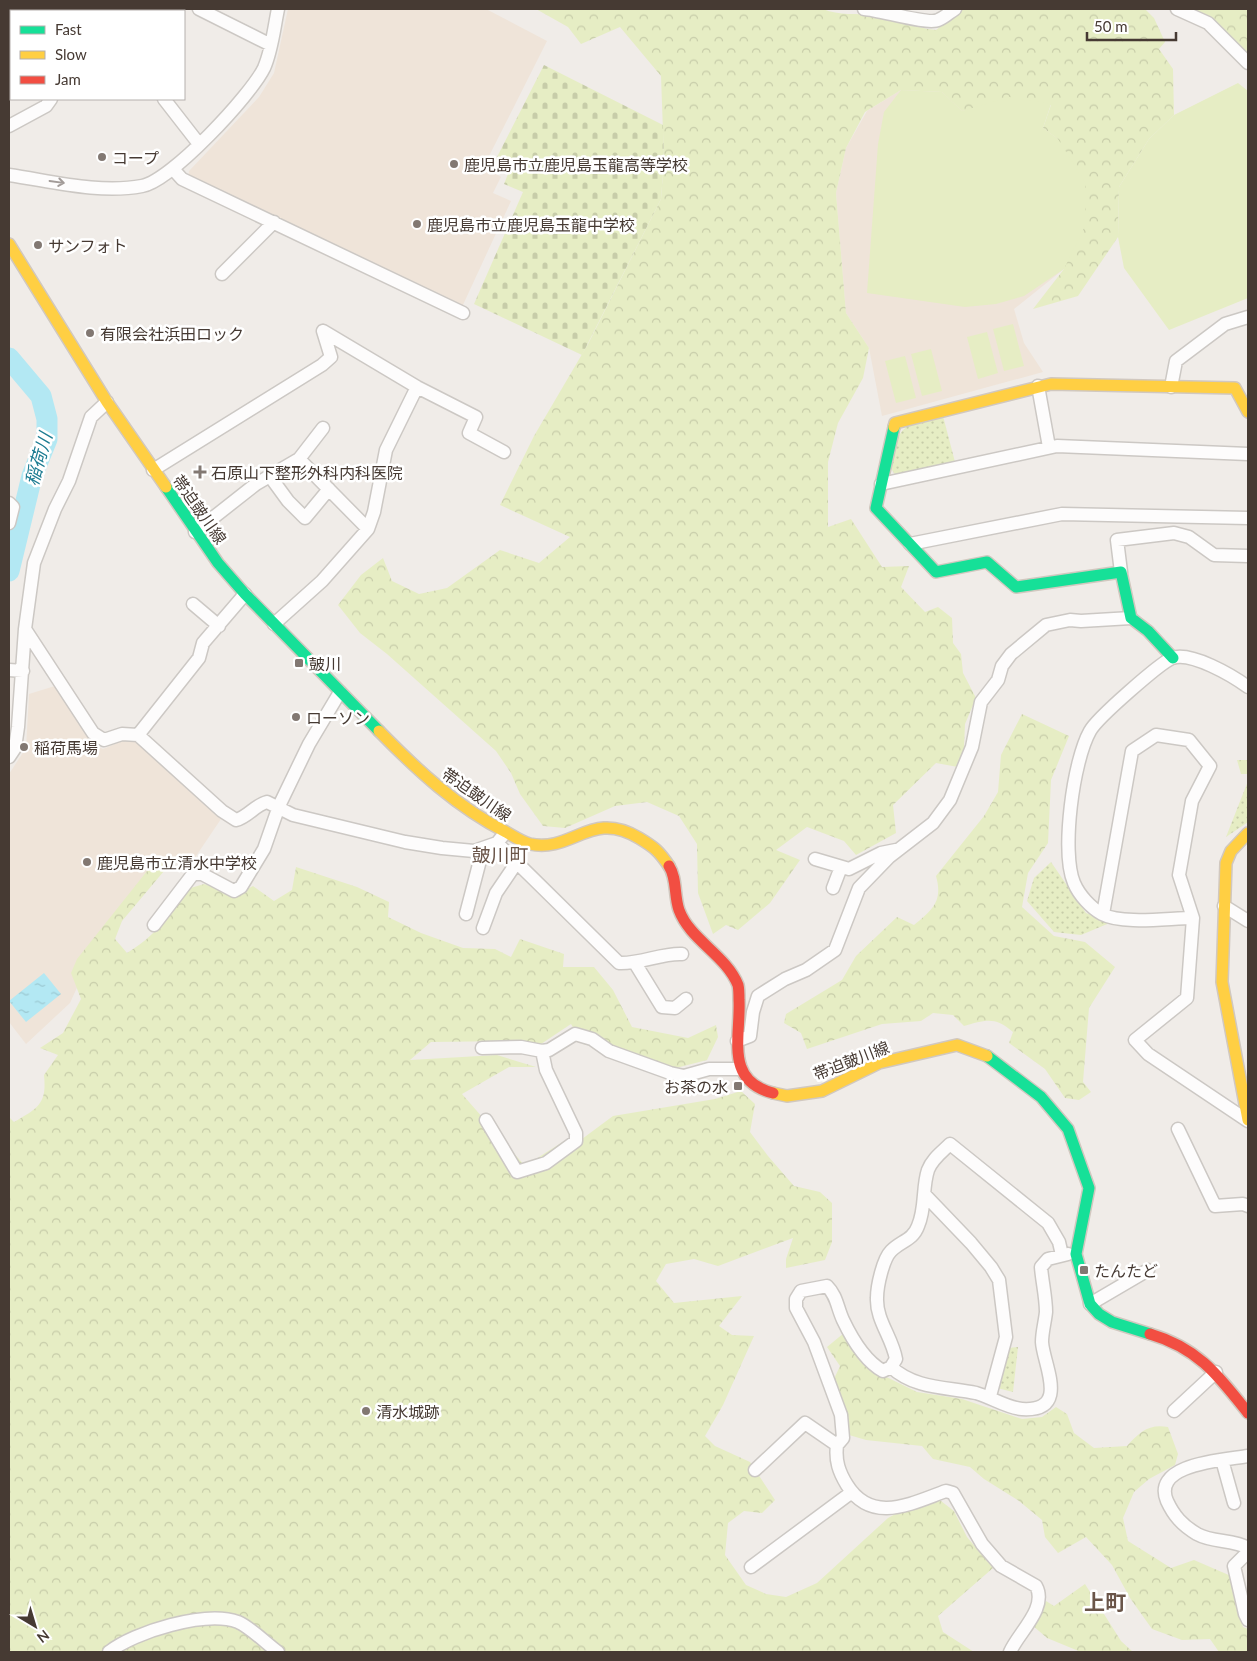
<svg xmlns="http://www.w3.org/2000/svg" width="1257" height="1661" font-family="Lato,'Noto Sans JP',sans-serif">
	<defs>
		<pattern id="grass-dots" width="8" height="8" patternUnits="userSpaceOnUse" patternTransform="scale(1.25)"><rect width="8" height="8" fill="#e6edc4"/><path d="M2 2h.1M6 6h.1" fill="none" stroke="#c7cca9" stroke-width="1.8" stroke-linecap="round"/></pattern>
		<pattern id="forest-crowns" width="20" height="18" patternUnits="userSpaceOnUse" patternTransform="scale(1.25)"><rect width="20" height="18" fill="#e6edc4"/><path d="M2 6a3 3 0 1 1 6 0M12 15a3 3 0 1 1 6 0" fill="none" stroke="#c7cca9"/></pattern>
		<pattern id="cemetery-stones" width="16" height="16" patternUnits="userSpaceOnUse" patternTransform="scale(1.25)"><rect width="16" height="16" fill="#e6edc4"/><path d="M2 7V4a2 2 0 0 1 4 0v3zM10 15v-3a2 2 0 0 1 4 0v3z" fill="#c7cca9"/></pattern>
		<pattern id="water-ripples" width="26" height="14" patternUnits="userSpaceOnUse" patternTransform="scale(1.25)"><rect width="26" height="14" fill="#b3e8f3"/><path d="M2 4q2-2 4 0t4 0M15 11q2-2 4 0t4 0" fill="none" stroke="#9bc8d1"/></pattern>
	</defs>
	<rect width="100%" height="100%" fill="#f0ece8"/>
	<path fill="#efe4d9" d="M 288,9 L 486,9 L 547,41 L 484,166 L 501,177 L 493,193 L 511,201 L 462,307 L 188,178 L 189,171 L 259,97 L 274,73 Z
		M 901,90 L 942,92 L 1043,128 L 1057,138 L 1064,269 L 1014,309 L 1024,343 L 1043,372 L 882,416 L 869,348 L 846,313 L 836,193 L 846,148 L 867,111 Z
		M 55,686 L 92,744 L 103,749 L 127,739 L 136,742 L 221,819 L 188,868 L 170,856 L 85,970 L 70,1003 L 26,1044 L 9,1022 L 9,774 L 26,748 L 29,694 Z"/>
	<path fill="url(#grass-dots)" d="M 943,416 L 955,462 L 896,476 L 890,467 C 900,423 900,427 943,416 Z
		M 1248,781 L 1248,822 L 1226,837 Z
		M 1051,862 L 1086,913 L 1112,922 L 1081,935 L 1054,932 L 1027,901 L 1034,878 Z
		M 1018,1347 L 1013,1392 L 997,1388 L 1008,1348 Z"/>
	<path fill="url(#forest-crowns)" d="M 536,9 L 823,9 C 839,16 857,13 874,15 C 895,18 914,28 936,30 L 962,9 L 1145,9 L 1154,18 L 1165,42 L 1159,49 L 1173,69 L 1174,115 L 1149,139 L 1119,187 L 1118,237 L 1078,296 L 1033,309 L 1064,269 L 1058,139 L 1043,128 L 1051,105 L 982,107 L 962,111 L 942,92 L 901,90 L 865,112 L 846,148 L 836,193 L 846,313 L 869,348 L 863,378 L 838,423 L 828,462 L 828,527 L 851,519 L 882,567 L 909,566 L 901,587 L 925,612 L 938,607 L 952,618 L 953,643 L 961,654 L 963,673 L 976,698 L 965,724 L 964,748 L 958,767 L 936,763 L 893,805 L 896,833 L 856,855 L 844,841 L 807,827 L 776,850 L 800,860 L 770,903 L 738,930 L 726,925 L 713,934 L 698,893 L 697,844 L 679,816 L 647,802 L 615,806 L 565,828 L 543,826 L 520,794 L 511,773 L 496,751 L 387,654 L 360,633 L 338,605 L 361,575 L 383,558 L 392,581 L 419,594 L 447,588 L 500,550 L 539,563 L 570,537 L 500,505 L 534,436 L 588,344 L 661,199 L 664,160 L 661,76 L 620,27 L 581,44 L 568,27 Z
		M 1189,9 L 1248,9 L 1248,56 Z
		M 1022,714 L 1069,736 L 1051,780 L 1048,843 L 1028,873 L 1022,907 L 1054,936 L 1085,942 L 1115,967 L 1089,1008 L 1083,1082 L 1091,1092 L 1079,1100 L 1065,1098 L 1045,1069 L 1009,1043 L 1013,1032 C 995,1016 985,1020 964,1026 L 953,1015 L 933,1013 L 921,1021 L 882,1024 L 807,1049 L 801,1033 L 784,1023 L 786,1014 L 842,980 L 856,956 L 897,917 L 914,925 C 933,909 943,901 936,876 L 984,816 L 998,792 L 1001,755 Z
		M 1237,760 L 1248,760 L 1248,774 L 1241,774 Z
		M 159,856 L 164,871 L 122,921 L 115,939 L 127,953 C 155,936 168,918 184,890 L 204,884 L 236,895 L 253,886 L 274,901 L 292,890 L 296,867 L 357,887 L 389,902 L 388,917 L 421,933 L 463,948 L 495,949 L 511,957 L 520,939 L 564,954 L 563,967 L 594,967 L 613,990 L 632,1027 L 688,1038 L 716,1025 L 718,1037 L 707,1060 L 676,1068 L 583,1044 L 571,1024 L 538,1046 L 520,1041 L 431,1042 L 410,1060 L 497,1055 L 536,1067 L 509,1067 L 462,1094 L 525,1166 L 564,1141 L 582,1139 L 613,1116 L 715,1099 L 741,1091 L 755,1104 L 750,1132 L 768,1156 L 794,1186 L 820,1192 L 832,1203 L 832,1242 L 825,1260 L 786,1268 L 786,1259 L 793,1238 L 718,1266 L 694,1259 L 666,1264 L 656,1281 L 674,1303 L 742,1296 L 719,1326 L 732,1335 L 754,1336 L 723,1405 L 705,1436 L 715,1446 L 750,1462 L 775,1500 L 762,1513 L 744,1511 L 728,1523 L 725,1555 L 746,1585 L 766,1594 L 786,1597 L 817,1583 L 888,1518 L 921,1500 L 941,1501 L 954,1511 L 967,1537 L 993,1568 L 938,1616 L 943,1632 L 974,1652 L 9,1652 L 9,1117 L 14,1122 C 38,1108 47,1104 44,1075 L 58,1055 L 40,1048 L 63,1033 L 81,999 L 71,973 L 77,959 Z
		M 844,1333 L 866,1367 L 917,1392 L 962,1399 L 1022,1419 L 1042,1417 L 1056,1407 L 1067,1414 L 1074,1433 L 1094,1448 L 1127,1446 C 1140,1432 1148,1424 1168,1427 L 1178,1454 L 1175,1465 L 1149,1479 L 1134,1492 L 1123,1518 L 1128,1541 L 1171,1568 L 1194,1560 L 1231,1576 L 1243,1627 L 1248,1629 L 1248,1652 L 1219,1652 L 1210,1639 L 1182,1640 L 1152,1629 L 1130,1598 L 1112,1565 L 1086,1537 L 1058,1553 L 1045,1537 L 1042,1520 L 1019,1501 L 984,1479 L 970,1467 L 933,1459 L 922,1446 L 866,1440 L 849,1435 L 845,1413 L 833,1381 L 840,1366 L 827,1347 Z
		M 1085,1584 L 1121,1641 L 1133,1652 L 1081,1652 L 1047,1638 L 1032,1625 L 1046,1601 L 1054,1606 Z"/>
	<path fill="url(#cemetery-stones)" d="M 544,65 L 663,125 L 664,160 L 661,199 L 582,355 L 474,304 L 523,192 L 504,184 L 510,169 L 495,161 Z"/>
	<path fill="#e6edc4" d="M 1238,83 L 1248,91 L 1248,298 L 1169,330 L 1124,268 L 1118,237 L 1119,187 L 1149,139 L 1174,115 Z
		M 901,90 L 942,92 L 962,111 L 1009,97 L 1051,104 L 1043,128 L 1058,139 L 1085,182 L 1085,226 L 1064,269 L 1024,296 L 996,304 L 965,307 L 867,293 L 878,144 L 884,112 Z
		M 1013,324 L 1024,366 L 1004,371 L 993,329 Z
		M 987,332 L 998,373 L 978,379 L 967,337 Z
		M 931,349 L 942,391 L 922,396 L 911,354 Z
		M 905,356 L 916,398 L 896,403 L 885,361 Z"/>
	<path fill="url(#water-ripples)" d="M 44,973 L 61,994 L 26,1022 L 9,1001 Z"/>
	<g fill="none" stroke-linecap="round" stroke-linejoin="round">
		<path stroke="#b3e8f3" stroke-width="21" d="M 9,358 L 41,396 L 47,419 L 47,439 L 32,476 L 9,571"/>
		<defs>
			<path id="street" d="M 84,9 L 86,11
				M 199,9 L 271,45
				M 864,9 C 880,10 928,25 938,20 C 944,18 950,12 955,9
				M 1177,9 L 1208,23 L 1248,63
				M 103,11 L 103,9
				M 170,11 L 171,9
				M 164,99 L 199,144
				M 9,126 L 46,106 L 51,99
				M 173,169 L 182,179 L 463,313
				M 9,175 C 51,181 99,194 142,186 C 171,181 251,95 264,68 C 272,50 274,28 278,9
				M 222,274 L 274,222
				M 1038,386 L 1049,447
				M 417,387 L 476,417 L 469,433 L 504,452
				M 1171,387 L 1176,361 L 1225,324 L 1248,317
				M 299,459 L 323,428
				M 153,470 L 322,365 L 331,357 L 323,331
				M 269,475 L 288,501 L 305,518 L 329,489
				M 881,484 L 1057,446 L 1248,454
				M 9,503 L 13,507 L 9,523
				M 195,532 L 256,484 L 299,459 L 368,529
				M 910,544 L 1062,514 L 1248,518
				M 1121,572 L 1117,540 L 1174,533 L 1189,537 L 1214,555 L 1248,556
				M 193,604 L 219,626
				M 274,624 L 322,581 L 368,529 L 374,512 L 386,450 L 417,387 L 323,331
				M 25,629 L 93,733 L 104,740 L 122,734 L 138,735 L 222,811 L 236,820 C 248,817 255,805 267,802 L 293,815 L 405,842 L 442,848 L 474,851 L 497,843 L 505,833
				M 9,670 L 23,671
				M 1248,687 C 1233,676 1191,651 1172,658 C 1159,664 1097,718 1090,731 C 1073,761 1061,852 1074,883 C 1079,895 1091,908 1102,914 C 1123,925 1169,918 1193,918 L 1187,998 L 1135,1040 L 1148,1054 L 1248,1121
				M 138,735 L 199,658 L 203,643 L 245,594
				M 9,757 L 15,748 L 18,727 L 25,629 L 34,563 L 55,509 L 69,481 L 91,417 L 107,402
				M 497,843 L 619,963 C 641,964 661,953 682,954
				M 815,859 L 849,869 L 881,853 L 896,850
				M 833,888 L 841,867
				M 1224,906 L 1248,921
				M 466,914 L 483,849
				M 1103,914 L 1132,751 L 1156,735 L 1189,740 L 1210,766 L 1192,801 L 1179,875 L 1193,918
				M 154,925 L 193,874 L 202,874 L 234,891 L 241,887 L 264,849 L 279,806 L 309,744 L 340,692
				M 483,928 L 496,893 L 517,862
				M 635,963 L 662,1007 L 675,1008 L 686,999
				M 737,1041 L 750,1036 L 753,1012 L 758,996 L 785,979 L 806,970 L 835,950 L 859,888 L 889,857 L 933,823 L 950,800 L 972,747 L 981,702 L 998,680 L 1002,666 L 1011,654 L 1046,625 L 1070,620 L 1081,621 L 1131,618
				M 482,1048 L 521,1047 L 542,1051 L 549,1050 L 575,1034 L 592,1039 L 609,1051 L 670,1073 L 684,1076 L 709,1069 L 741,1069
				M 486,1120 L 517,1172 L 546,1163 L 576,1141 L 576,1133 L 546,1070 L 542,1051
				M 1178,1129 L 1215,1206 L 1243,1204 L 1248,1206
				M 925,1195 L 971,1243 L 991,1267 L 999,1280 L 1006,1337 L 990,1396
				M 1090,1304 L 1148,1270
				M 891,1367 C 915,1389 946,1387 976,1393 C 991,1397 1007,1408 1022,1409 C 1071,1412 1043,1364 1042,1342 C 1042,1332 1045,1322 1046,1312 C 1046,1297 1042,1281 1041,1267 L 1048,1259 L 1068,1254
				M 1174,1411 L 1216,1372
				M 837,1445 C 835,1461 839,1472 847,1485 C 872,1525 912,1503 946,1491 L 953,1493 L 982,1544 L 1001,1566 L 1036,1586 C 1048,1608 1018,1633 1010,1652
				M 1248,1456 C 1226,1460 1151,1463 1167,1501 C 1174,1516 1182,1525 1197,1534 C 1213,1543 1233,1539 1248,1548
				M 1222,1460 L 1234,1503
				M 755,1470 L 805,1423 L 837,1445 L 843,1438 L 841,1415 L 814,1342 L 796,1308 L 796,1299 L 801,1291 L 827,1286 C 837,1296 837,1307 843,1320 C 852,1339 865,1361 883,1371 L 891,1367 L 896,1359 C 892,1337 876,1320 877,1298 C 877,1286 883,1259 891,1251 C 901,1241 913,1240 918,1226 C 926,1208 922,1188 928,1170 C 932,1159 942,1152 950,1144 L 1048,1223 L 1059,1242 L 1062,1255
				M 1248,1552 L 1234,1566 L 1245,1614 L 1248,1620
				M 751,1567 L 852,1492
				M 109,1652 C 134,1632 206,1610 238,1622 C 250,1627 267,1644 278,1652"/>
			<path id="fast" d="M 894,427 L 876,508 L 936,572 L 987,562 L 1016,587 L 1121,572 L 1131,618 L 1148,631 L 1173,658
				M 166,487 L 218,563 L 245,594 L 379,731
				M 987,1056 L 1041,1097 L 1068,1129 L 1089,1188 L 1076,1254 L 1090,1304 L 1099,1314 L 1112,1322 L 1150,1334"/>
			<path id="slow" d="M 9,244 L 107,402 L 166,487
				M 894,427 L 895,423 L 1051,384 L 1235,388 L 1248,412
				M 379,731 C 417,770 457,807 506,832 C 513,836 522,842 530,844 C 573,853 591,809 639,838 C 654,847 659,851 669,866
				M 1248,833 L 1231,851 L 1226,863 L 1222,982 L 1248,1120
				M 773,1093 L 787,1096 L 822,1091 L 879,1063 L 957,1045 L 987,1056"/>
			<path id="jam" d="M 669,866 C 677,878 674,896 679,910 C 690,940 726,955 738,985 C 739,989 739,995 739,1000 C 741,1036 724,1081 773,1093
				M 1150,1334 C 1198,1348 1218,1375 1248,1413"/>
		</defs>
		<use href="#street" stroke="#ccc8c4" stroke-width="15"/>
		<use href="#fast" stroke="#d1c8bf" stroke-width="14"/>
		<use href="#slow" stroke="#d1c8bf" stroke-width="14"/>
		<use href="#jam" stroke="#d1c8bf" stroke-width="14"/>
		<use href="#street" stroke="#fdfcfc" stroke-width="12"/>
		<use href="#fast" stroke="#16e098" stroke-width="11"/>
		<use href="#slow" stroke="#ffcf43" stroke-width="11"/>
		<use href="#jam" stroke="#f24e42" stroke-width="11"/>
	</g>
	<defs><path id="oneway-shaft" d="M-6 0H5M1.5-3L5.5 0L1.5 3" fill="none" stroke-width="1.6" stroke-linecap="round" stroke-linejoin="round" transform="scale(1.25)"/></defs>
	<use stroke="#a29b98" href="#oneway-shaft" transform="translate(57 182) rotate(8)"/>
	<g fill="#827872" stroke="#fff" stroke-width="2">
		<circle cx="102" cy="157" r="5"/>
		<circle cx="454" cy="164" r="5"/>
		<circle cx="417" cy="224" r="5"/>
		<circle cx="38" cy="245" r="5"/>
		<circle cx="90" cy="333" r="5"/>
		<path d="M197.5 464.5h5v5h5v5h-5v5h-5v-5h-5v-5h5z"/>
		<rect x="294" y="658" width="10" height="10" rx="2.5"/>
		<circle cx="296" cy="717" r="5"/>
		<circle cx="24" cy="747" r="5"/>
		<circle cx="87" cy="862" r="5"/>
		<rect x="733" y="1081" width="10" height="10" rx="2.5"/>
		<rect x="1079" y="1265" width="10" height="10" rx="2.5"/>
		<circle cx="366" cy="1411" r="5"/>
	</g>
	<g text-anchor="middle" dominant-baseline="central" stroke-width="5" stroke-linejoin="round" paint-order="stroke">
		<g font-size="16" fill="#463a33" stroke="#fff" text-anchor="start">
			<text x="112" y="157">コープ</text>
			<text x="464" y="164">鹿児島市立鹿児島玉龍高等学校</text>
			<text x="427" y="224">鹿児島市立鹿児島玉龍中学校</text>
			<text x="48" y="245">サンフォト</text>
			<text x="100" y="333">有限会社浜田ロック</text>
			<text x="211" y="472">石原山下整形外科内科医院</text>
			<text x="309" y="663">皷川</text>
			<text x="306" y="717">ローソン</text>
			<text x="34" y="747">稲荷馬場</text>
			<text x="97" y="862">鹿児島市立清水中学校</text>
			<text x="728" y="1086" text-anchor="end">お茶の水</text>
			<text x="1094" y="1270">たんたど</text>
			<text x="376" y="1411">清水城跡</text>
		</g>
		<g font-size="16" fill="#463a33" stroke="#fff">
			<text transform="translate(200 509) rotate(55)">帯迫皷川線</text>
			<text transform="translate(477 794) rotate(35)">帯迫皷川線</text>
			<text transform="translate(851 1060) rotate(-21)">帯迫皷川線</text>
		</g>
		<g font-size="18" font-style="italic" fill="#1d7c92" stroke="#fff">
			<text transform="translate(38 459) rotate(-74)">稲荷川</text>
		</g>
		<g font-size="19" fill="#6a5549" stroke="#fff">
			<text x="500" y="854">皷川町</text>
		</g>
		<g font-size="21" font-weight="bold" fill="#6a5549" stroke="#fff">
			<text x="1105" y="1601">上町</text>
		</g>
	</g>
	<rect width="1257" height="1661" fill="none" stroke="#463a33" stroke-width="20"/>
	<rect x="10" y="10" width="175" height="90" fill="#ffffff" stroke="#b5b0ad"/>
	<rect x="20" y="26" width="25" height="8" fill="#16e098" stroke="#b5b0ad"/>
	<text x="55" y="35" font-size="15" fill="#463a33">Fast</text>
	<rect x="20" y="51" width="25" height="8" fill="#ffcf43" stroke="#b5b0ad"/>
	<text x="55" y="60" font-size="15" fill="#463a33">Slow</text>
	<rect x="20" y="76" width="25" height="8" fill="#f24e42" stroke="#b5b0ad"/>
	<text x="55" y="85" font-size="15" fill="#463a33">Jam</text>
	<g transform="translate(35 1626) rotate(142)" stroke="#ffffff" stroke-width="4" paint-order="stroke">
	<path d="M0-4L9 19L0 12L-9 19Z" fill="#463a33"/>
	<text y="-8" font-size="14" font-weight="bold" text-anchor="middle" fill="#463a33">N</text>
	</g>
	<path d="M1087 32v8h89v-8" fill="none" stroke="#463a33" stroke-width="2.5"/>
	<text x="1094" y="32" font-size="15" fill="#463a33" stroke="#ffffff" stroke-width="4" paint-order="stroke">50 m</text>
</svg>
